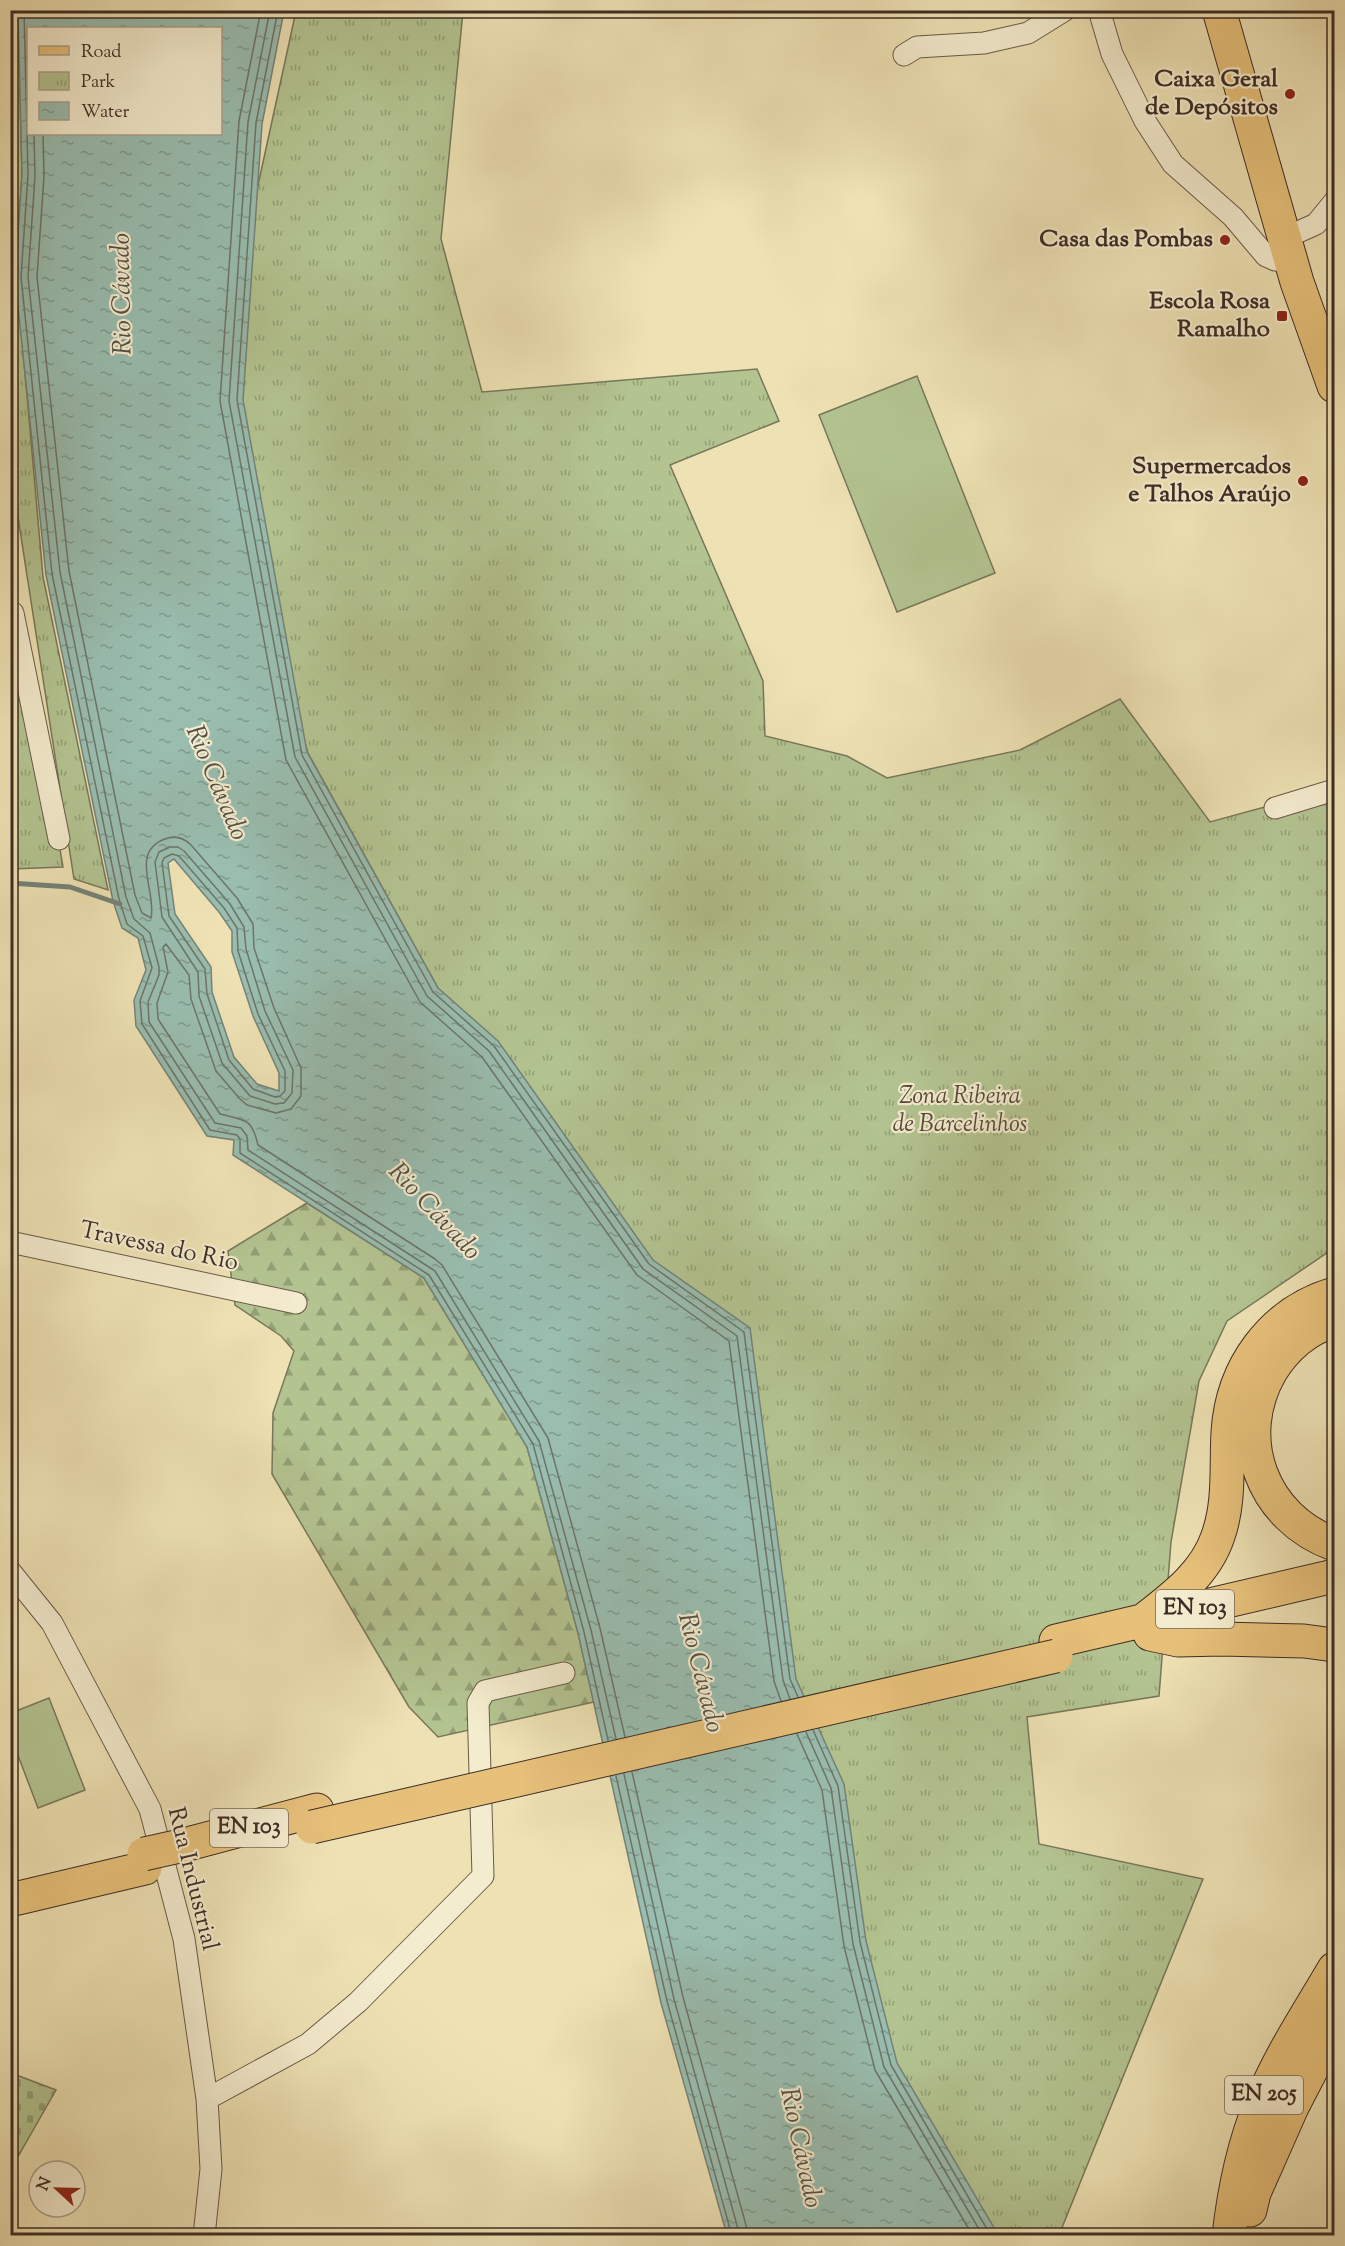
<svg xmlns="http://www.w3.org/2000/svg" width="1345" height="2246" font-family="'Sorts Mill Goudy',serif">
	<defs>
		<pattern id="forest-firs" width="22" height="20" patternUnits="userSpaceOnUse" patternTransform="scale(1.5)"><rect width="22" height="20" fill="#b3c491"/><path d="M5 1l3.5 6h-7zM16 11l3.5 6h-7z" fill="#93a076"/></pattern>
		<pattern id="cemetery-stones" width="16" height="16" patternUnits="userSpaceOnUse" patternTransform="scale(1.5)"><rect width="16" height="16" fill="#b3c491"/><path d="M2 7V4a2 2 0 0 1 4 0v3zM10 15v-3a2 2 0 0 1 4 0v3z" fill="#93a076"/></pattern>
		<pattern id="park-tufts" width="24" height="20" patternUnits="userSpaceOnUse" patternTransform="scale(1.5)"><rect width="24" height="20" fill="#b3c491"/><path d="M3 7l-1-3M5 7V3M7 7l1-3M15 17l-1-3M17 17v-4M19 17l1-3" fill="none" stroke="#93a076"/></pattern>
		<pattern id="water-ripples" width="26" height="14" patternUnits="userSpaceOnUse" patternTransform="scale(1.5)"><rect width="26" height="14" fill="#99bdaf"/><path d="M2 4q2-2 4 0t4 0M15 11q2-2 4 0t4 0" fill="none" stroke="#7e9a8e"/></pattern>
	</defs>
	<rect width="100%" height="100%" fill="#eee2b4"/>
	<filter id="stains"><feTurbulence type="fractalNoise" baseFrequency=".00333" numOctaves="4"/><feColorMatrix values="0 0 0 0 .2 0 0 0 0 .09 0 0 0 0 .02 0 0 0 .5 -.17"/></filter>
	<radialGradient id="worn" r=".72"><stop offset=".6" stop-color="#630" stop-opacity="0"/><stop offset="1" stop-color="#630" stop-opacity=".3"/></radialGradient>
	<path fill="#b3c491" stroke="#78785b" stroke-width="1.5" d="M 917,376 L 995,573 L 897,612 L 819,415 Z
		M 49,1698 L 85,1790 L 38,1808 L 11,1737 L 11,1713 Z"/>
	<path fill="url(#forest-firs)" stroke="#78785b" stroke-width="1.5" d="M 307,1203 L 424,1278 L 527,1447 L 578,1633 L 594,1702 L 438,1737 L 409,1707 L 272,1474 L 273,1413 L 294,1351 L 281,1336 L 235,1305 L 228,1251 Z"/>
	<path fill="url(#cemetery-stones)" stroke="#78785b" stroke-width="1.5" d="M 11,2073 L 56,2090 L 11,2169 Z"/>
	<path fill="url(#park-tufts)" stroke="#78785b" stroke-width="1.5" d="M 10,11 L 18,11 L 22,175 L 15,278 L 20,316 L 43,577 L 108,890 L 74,879 L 11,472 Z
		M 296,11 L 463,11 L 441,239 L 482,392 L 757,369 L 779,421 L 670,465 L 763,681 L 765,736 L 847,756 L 887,778 L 1020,750 L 1120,699 L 1210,822 L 1334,788 L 1334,1248 L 1227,1321 L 1199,1381 L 1171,1542 L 1159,1696 L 1027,1717 L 1039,1844 L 1203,1879 L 1059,2235 L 947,2235 L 438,988 L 308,753 L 209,410 Z
		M 11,564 L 63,867 L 11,869 Z"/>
	<path fill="url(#water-ripples)" stroke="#758378" stroke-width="1.5" fill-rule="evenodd" d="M 18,11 L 284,11 L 262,124 L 243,400 L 307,752 L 438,988 L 498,1041 L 653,1260 L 750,1328 L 796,1679 L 844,1784 L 866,1941 L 897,2063 L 996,2231 L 997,2235 L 727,2235 L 661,2003 L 578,1633 L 527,1447 L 424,1278 L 233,1155 L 234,1140 L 207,1136 L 136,1026 L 134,1000 L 146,970 L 138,938 L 122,928 L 113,901 L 46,575 L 15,278 L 22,175 ZM 28,28 L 220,28 L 220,134 L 28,134 ZM 174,859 L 219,912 L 232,931 L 232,952 L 253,1016 L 279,1073 L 279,1091 L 257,1084 L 234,1057 L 212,992 L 211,967 L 175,914 L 168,863 Z"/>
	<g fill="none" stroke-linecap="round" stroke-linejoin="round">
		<path stroke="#6c756a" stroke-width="1.5" d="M 24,10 L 28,175 L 21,277 L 52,574 L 119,899 L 127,924 L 143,936 L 152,968 L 140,1001 L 142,1024 L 210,1130 L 237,1135 L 240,1139 L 240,1153 L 429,1275 L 533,1444 L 584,1632 L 608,1740
			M 261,10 L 239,121 L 220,401 L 286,760 L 420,1002 L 482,1057 L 637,1275 L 729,1341 L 774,1681 L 781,1701
			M 270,10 L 248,122 L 229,401 L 295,757 L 427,996 L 489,1051 L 643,1269 L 737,1336 L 783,1680 L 790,1699
			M 278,10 L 256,123 L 237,400 L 302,755 L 433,992 L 494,1046 L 649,1264 L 744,1332 L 790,1679 L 798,1697
			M 34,134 L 35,176 L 28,277 L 60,572 L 126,897 L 134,919 L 150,933 L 159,967 L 159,975 L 148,1002 L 149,1022 L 215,1123 L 241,1128 L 247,1136 L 248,1150 L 435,1271 L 539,1441 L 591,1630 L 616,1739
			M 43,134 L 44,176 L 37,277 L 69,571 L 135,895 L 142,913 L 151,918 C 157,892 129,852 165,839 C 175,835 184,838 191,845 L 237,898 L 253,924 L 254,948 L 274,1008 L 301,1068 L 301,1096 L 291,1109 L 276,1113 L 247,1105 L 240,1099 L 216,1071 L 191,999 L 189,975 L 166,944 L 163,947 L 168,972 L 157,1003 L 158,1019 L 220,1114 C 245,1120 252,1118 258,1145 L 435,1259 L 442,1265 L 548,1438 L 600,1628 L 625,1737
			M 170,847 L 178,847 L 184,851 L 230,904 L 244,927 L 246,949 L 265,1011 L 293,1070 L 292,1093 L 284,1103 L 275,1104 L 250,1096 L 222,1063 L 199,996 L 198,972 L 162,917 L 155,862 L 159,852 Z
			M 172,854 L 179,856 L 224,908 L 237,928 L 238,951 L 258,1014 L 285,1071 L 285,1091 L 280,1096 L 275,1097 L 253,1089 L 229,1060 L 207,994 L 205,969 L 169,916 L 162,863 L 164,858 Z
			M 813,1730 L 838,1786 L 860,1942 L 891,2065 L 991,2236
			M 806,1732 L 831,1788 L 853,1944 L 884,2067 L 983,2236
			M 797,1734 L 822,1790 L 844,1946 L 875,2070 L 973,2236
			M 632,1772 L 683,1997 L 749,2236
			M 624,1774 L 674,1999 L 740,2236
			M 616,1776 L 667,2001 L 732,2236"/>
		<path stroke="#758378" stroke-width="5" d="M 10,883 L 70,887 L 120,904"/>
		<defs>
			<path id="minor" d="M 1099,10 L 1112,54 L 1145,121 L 1173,164 L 1233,217 L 1266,256 L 1275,260 L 1291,261
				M 904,55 L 917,47 L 984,43 L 1028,33 L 1065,10
				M 1285,238 L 1316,224 L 1334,202
				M 10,613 L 13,613 L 59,839
				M 1275,808 L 1334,790
				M 10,1242 L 296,1303
				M 10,1571 L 52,1623 L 150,1809 L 184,1939 L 207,2099 L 211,2169 L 204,2236
				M 207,2099 L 308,2044 L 358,2002 L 483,1876 L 478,1703 L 485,1691 L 564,1673"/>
			<path id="tertiary" d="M 1334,1990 L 1332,1994 L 1334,2007"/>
			<path id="primary" d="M 1219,10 L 1297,282 L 1334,386
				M 1334,1321 C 1307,1328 1285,1348 1271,1371 C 1232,1438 1262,1518 1334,1544
				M 1140,1623 C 1171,1599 1205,1575 1218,1536 C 1230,1502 1226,1468 1228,1432 C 1232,1368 1271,1313 1334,1294
				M 1150,1634 L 1178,1640 L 1222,1639 L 1304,1641 L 1334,1645
				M 1056,1641 L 1334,1576
				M 180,1846 L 317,1810
				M 10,1900 L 145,1868
				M 1250,2210 L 1254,2193 L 1292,2107 L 1334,2026
				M 1229,2236 C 1234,2190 1244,2144 1261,2102 C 1280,2055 1309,2012 1334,1969"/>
		</defs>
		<use href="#minor" stroke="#6a5a49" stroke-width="23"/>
		<use href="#tertiary" stroke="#6a5a49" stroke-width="29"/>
		<use href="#primary" stroke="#3e2d25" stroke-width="35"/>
		<use href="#minor" stroke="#f4ecce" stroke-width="21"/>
		<use href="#tertiary" stroke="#f4ecce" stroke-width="27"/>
		<use href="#primary" stroke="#e7c17a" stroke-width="33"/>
		<defs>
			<path id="primary-bridge" d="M 312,1827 L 1056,1656
				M 144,1854 L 180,1846"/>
		</defs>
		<use href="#primary-bridge" stroke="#3e2d25" stroke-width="35" stroke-linecap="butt"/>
		<use href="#primary-bridge" stroke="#e7c17a" stroke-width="33"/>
	</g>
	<g fill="#8f2418" stroke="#f4ecce" stroke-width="2">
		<circle cx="1290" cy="94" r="6"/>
		<circle cx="1225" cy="240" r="6"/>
		<rect x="1276" y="310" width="12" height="12" rx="3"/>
		<circle cx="1303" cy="481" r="6"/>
	</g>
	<g text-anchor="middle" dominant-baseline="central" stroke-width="4.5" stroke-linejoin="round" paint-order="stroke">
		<g fill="#f4ecce" stroke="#756658" stroke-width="1.5">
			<rect x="1156" y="1590" width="78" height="38" rx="4.5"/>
			<rect x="210" y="1809" width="78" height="38" rx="4.5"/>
			<rect x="1225" y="2076" width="78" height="38" rx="4.5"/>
		</g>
		<g font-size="22" font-weight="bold" fill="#3e2d25">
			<text x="1195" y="1609">EN 103</text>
			<text x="249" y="1828">EN 103</text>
			<text x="1264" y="2095">EN 205</text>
		</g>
		<g font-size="24" font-weight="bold" fill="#3e2d25" stroke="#f4ecce" text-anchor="end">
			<text x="1278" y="80">Caixa Geral<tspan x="1278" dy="28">de Depósitos</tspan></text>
			<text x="1213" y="240">Casa das Pombas</text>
			<text x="1270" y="302">Escola Rosa<tspan x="1270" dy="28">Ramalho</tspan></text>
			<text x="1291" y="467">Supermercados<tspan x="1291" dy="28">e Talhos Araújo</tspan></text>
		</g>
		<g font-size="24" font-style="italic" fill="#554b3b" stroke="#f4ecce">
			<text x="960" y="1097">Zona Ribeira<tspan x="960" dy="28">de Barcelinhos</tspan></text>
		</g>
		<g font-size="24" fill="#3e2d25" stroke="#f4ecce">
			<text transform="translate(159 1247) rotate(12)">Travessa do Rio</text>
			<text transform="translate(192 1879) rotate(76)">Rua Industrial</text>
		</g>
		<g font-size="26" font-style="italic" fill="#555148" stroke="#f4ecce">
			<text transform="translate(123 294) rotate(-91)">Rio Cávado</text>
			<text transform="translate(216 783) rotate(67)">Rio Cávado</text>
			<text transform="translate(434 1212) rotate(47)">Rio Cávado</text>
			<text transform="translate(700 1673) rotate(76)">Rio Cávado</text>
			<text transform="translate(800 2148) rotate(78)">Rio Cávado</text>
		</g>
	</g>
	<rect width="1345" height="2246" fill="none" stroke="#eee2b4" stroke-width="36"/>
	<rect x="12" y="12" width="1321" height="2222" fill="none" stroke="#3e2d25" stroke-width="3"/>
	<rect x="18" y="18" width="1309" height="2210" fill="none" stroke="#3e2d25" stroke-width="1.5"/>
	<rect x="27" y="27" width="195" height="108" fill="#f4ecce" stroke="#aba08a" stroke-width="1.5"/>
	<rect x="39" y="46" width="30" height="9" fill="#e7c17a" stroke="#aba08a" stroke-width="1.5"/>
	<text x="81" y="57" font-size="18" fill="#3e2d25">Road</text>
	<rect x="39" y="72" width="30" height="18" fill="url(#park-tufts)" stroke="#aba08a" stroke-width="1.5"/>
	<text x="81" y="87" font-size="18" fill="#3e2d25">Park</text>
	<rect x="39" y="102" width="30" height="18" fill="url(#water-ripples)" stroke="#aba08a" stroke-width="1.5"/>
	<text x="81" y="117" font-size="18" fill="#3e2d25">Water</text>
	<g transform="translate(57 2189) rotate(292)"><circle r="28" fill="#f4ecce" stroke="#aba08a" stroke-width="1.5"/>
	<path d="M0-4.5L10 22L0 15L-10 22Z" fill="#8f2418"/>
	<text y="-9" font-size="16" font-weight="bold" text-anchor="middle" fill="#3e2d25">N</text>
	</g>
	<rect width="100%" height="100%" filter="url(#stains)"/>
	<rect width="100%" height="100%" fill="url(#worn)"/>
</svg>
